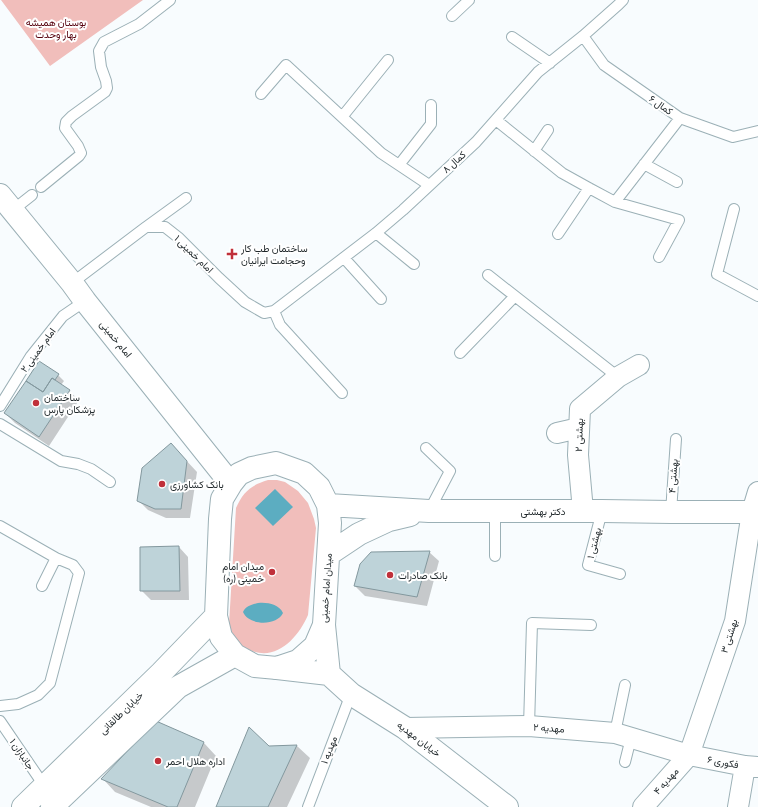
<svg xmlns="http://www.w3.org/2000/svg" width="758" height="807" viewBox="0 0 758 807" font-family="'Titillium Web',Vazirmatn,sans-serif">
<rect width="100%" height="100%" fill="#f8fcfe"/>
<!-- green -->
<path fill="#f1bebb" d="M1 0H143L50 66Z
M268 480H277L285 482 298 491 308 503 314 519 316 528 308 615C298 638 276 662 250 650 245 648 240 645 237 641 233 637 231 630 229 624L236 508C243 492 251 485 268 480Z"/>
<!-- water -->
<path fill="#5cadc1" d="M275 489 293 507 273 526 255 508Z
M258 603C267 602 279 604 283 613 277 626 249 626 243 612 246 606 251 605 258 603Z"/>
<!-- shadow -->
<path fill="#0003" d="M58 375 64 381 61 385 69 391 79 400 49 446 15 423 5 413Z
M171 444 197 472 190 518H166L148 510 138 500Z
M179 547 188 557 189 600H151L141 590Z
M429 552 439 561 427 606 365 596 355 586Z
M204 743 216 756 195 807H151L115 792 103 779Z
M297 746 310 758 287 807H217L268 747Z"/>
<!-- building -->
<path fill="#bed3d9" stroke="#83989e" d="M39 361 59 374 55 380 52 378 43 392 26 381Z
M52 378 70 390 39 437 4 413 26 381 43 392Z
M171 443 187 461 181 509H155L137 501 142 468Z
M179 546 180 591H140V547Z
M430 551 417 597 354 586 360 564 371 552Z
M156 721 204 742 177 807H168L101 779Z
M249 727 269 746 297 745 268 807H216Z"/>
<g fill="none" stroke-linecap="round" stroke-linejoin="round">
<!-- service casing -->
<g stroke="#9bb0b6" stroke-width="12">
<path id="service" d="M452 16 469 0
M583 36 604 65 680 118 733 137 758 131
M512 37 550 63
M261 94 286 65 381 153 429 185
M342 117 388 60
M496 120 562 173 589 188 615 202 679 220 659 257
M534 151 548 130
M644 164 677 182
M399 165 431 124V105
M41 187 79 156 81 153 78 146 65 128 66 122 72 116 105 92 107 88 106 81 101 67 99 51 104 42 139 24 170 0
M615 202 680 118
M734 209 717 274 758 296
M13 210 32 195
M146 227 186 198
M376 233 414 264
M558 234 589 188
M344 258 381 299
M488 275 618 377
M72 283 146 227H165L179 238 219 278 245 302 264 313 274 311 376 233 403 210 476 142 538 72 583 36 618 5 623 0
M274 311 280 325 342 393
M460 353 515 296
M0 406 31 356 63 316 85 301
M0 424 61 461 78 464 91 469 110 482
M426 448 450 471 429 511
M602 511 588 565 620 574
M671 512 676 439
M0 526 56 558 73 565 79 573 50 683 38 695 18 704 0 706
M495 556V512
M42 586 56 558
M0 721 45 787
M529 726 532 623 591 625
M615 733 625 685
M625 762 631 738
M308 807 351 694"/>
</g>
<!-- minor casing -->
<g stroke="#9bb0b6" stroke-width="22">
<path id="minor" d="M557 433 579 428
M583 511 578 455 580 409 618 377 639 365
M405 728 529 726 615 733 689 755 745 766 758 767
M643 807 689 755 735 621 752 512 758 492
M738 807 745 766"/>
</g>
<!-- tertiary casing -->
<g stroke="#9bb0b6" stroke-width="24">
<path id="tertiary" d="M324 625 329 674
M277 668 329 674
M329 674 351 694 405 728 507 807"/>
</g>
<!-- secondary casing -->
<g stroke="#9bb0b6" stroke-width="24">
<path id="secondary" d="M0 195 72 283 85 301 231 484
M276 463 304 473 319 487 328 505 330 523 324 625 315 646 298 661 277 668 255 666 235 655 221 637 216 616 220 519 222 499 231 484 239 474 252 468Z
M328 505 429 511H602L671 512H758
M329 554 359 534 389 520 410 515
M23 807 161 673 216 616
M52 807 178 687 235 655"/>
</g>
<!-- service -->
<use href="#service" stroke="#fff" stroke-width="10"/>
<!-- minor -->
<use href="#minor" stroke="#fff" stroke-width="20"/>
<!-- tertiary -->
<use href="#tertiary" stroke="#fff" stroke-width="22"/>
<!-- secondary -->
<use href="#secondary" stroke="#fff" stroke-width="22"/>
</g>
<!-- markers -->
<g fill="#c0303a" stroke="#fff" stroke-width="1.5">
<path d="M230 248h4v4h4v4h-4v4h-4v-4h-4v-4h4z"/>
<circle cx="36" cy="403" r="4"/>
<circle cx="162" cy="484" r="4"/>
<circle cx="272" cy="572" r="4"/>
<circle cx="390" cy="575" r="4"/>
<circle cx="158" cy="761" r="4"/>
</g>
<g text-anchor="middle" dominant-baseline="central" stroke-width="4" stroke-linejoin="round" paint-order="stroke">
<!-- park labels -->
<g font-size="10" fill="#55010d" stroke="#fff">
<text x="56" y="22">بوستان همیشه<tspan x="56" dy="12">بهار وحدت</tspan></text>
</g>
<!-- street labels -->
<g font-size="10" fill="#1f272a" stroke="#fff">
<text transform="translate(661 105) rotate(35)">کمال ۶</text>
<text transform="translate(454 162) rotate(-42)">کمال ۸</text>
<text transform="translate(194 254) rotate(44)">امام خمینی ۱</text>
<text transform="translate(116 339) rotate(51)">امام خمینی</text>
<text transform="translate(38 350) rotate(-54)">امام خمینی ۲</text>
<text transform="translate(579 435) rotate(-88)">بهشتی ۲</text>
<text transform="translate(673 476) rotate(-86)">بهشتی ۴</text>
<text x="543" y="511">دکتر بهشتی</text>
<text transform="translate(594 543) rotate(-76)">بهشتی ۱</text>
<text transform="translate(326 588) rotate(-86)">میدان امام خمینی</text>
<text transform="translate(729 636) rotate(-72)">بهشتی ۳</text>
<text transform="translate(121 713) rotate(-44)">خیابان طالقانی</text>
<text transform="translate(549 728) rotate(4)">مهدیه ۲</text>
<text transform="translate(419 739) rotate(37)">خیابان مهدیه</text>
<text transform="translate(329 750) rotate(-69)">مهدیه ۱</text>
<text transform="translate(22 754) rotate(56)">جانبازان ۱</text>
<text transform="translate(723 762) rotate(11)">فکوری ۶</text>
<text transform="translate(666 781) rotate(-48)">مهدیه ۴</text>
</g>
<!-- poi labels -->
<g font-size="10" fill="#1f272a" stroke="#fff" text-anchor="start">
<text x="241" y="248">ساختمان طب کار<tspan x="241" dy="12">و‌حجامت ایرانیان</tspan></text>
<text x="44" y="397">ساختمان<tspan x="44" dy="12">پزشکان پارس</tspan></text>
<text x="170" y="484">بانک کشاورزی</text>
<text x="264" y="566" text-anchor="end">میدان امام<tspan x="264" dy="12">خمینی (ره)</tspan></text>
<text x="398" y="575">بانک صادرات</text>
<text x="166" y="761">اداره هلال احمر</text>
</g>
</g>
</svg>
